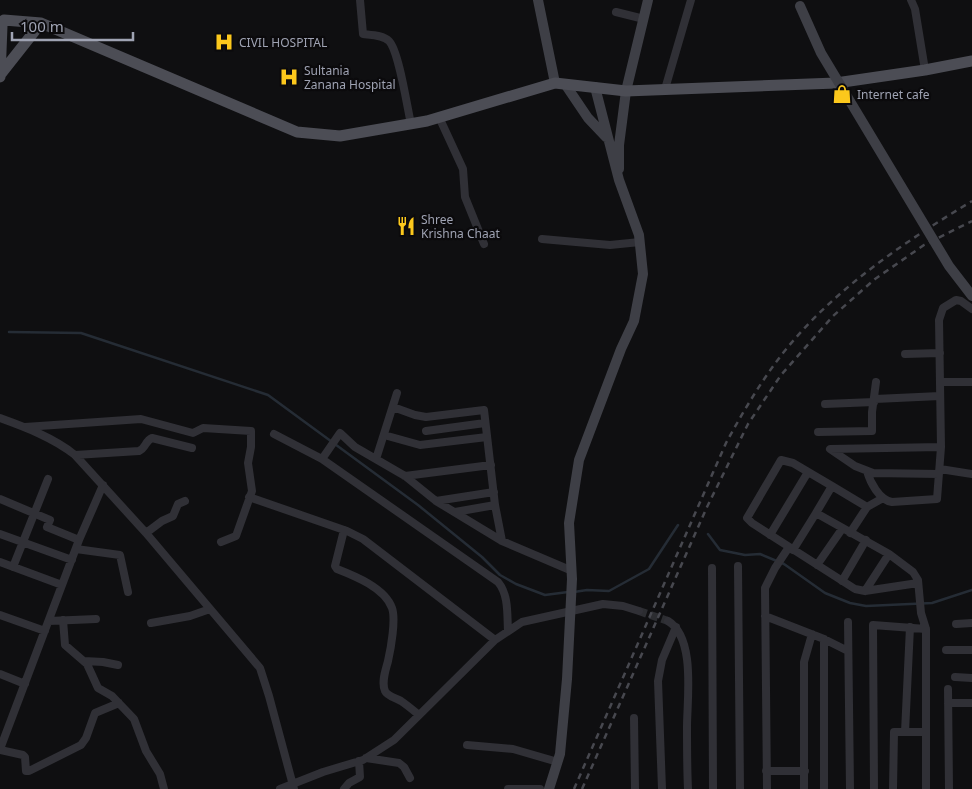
<svg xmlns="http://www.w3.org/2000/svg" width="972" height="789" viewBox="0 0 972 789" font-family="'Noto Sans',sans-serif">
<rect width="100%" height="100%" fill="#0f0f11"/>
<g fill="none" stroke-linecap="round" stroke-linejoin="round">
<!-- stream -->
<path stroke="#252c35" stroke-width="2.5" d="M9 332 81 333 268 395 418 505 482 557 500 575 516 584 545 595 568 592
M708 534 720 550 745 555 760 554 784 564 825 593 850 603 866 606 932 603 972 590
M574 592 587 590 609 591 649 569 678 525"/>
<!-- street-tunnel -->
<path stroke="#2c2d31" stroke-width="8" stroke-dasharray="8 4" stroke-linecap="butt" d="M639 611 668 621"/>
<!-- street -->
<path stroke="#303036" stroke-width="8" d="M360 0 363 34C372 35 383 35 389 41 399 51 407 107 411 124
M911 0 915 9 925 70
M616 12 644 19
M665 89 691 0
M439 117 463 169 465 197 484 244
M542 239 610 245 640 242
M905 354 940 353
M940 382H972
M875 399 940 396
M825 404 874 402
M393 407 415 415 426 417 484 410 495 505 502 541
M0 418C25 427 54 438 75 455L146 533 260 668 269 696 294 789
M25 427 141 419 193 433 203 428 251 431V447L248 463 252 491 236 536 221 542
M426 431 485 423
M818 432 872 431V412L876 382
M274 434 322 459 340 433 355 447 405 476 436 501 502 541 570 570
M384 435 420 445 487 437
M75 455 139 451C146 448 145 441 152 438L192 448
M322 459 498 582C509 595 507 615 508 631
M376 459 397 393
M940 469 972 474
M867 471C870 482 879 500 892 502L937 499 941 447 939 320 943 308 956 300 961 301 972 309
M939 474 873 473 855 466 830 449 941 447
M405 476 491 465
M832 486 793 463 781 460 747 518 752 523 855 589 865 591 918 583
M249 497 347 531 363 539 495 640
M0 499 50 520 47 527 79 540
M436 501 494 492
M867 507 832 486 816 513 889 554 913 572 918 580 921 613 926 629V789
M455 512 495 505
M344 530 335 566 337 569C355 576 385 588 392 608 396 619 391 648 388 661 386 669 381 682 385 691 387 696 396 698 401 701 407 705 413 710 419 715
M146 533 162 521 173 516 178 504 185 501
M850 533 867 507 883 498
M0 534 72 560
M770 535 808 472
M76 549 120 555 128 592
M793 550 816 513
M0 562 62 585
M817 565 842 529
M738 566 740 789
M13 567 48 479
M712 568 713 789
M842 581 866 540
M865 591 889 554
M0 615 45 631
M765 616 824 639 848 651
M63 620 65 645 87 664 98 688 112 696 134 719 146 751 160 774 164 789
M49 621 96 619
M668 621C696 638 687 699 687 727 687 748 687 768 688 789
M848 622 850 789
M151 623 190 616 210 609
M956 624 972 623
M946 650H972
M84 661 103 662 118 665
M0 674 25 684
M955 677 972 678
M948 689 949 789
M948 703H972
M634 718 635 789
M905 732 910 627
M467 745 513 749 558 762
M0 749 79 540 103 485
M0 750 23 755 25 757 26 771H29L81 745 86 738 95 713 119 703
M366 758 399 763 404 767 410 778
M766 771H805
M280 789 323 772 363 760 394 740 495 640 522 622 603 604 623 606 639 611
M344 789 349 783 360 777 359 761
M508 789H540
M662 789 658 681 662 660 676 627
M767 789 765 588 775 568 789 547
M804 789V662L812 634
M824 789V639
M874 789 873 625 926 629
M893 789 894 732H926"/>
<!-- secondary -->
<path stroke="#3e3f46" stroke-width="10" d="M538 0 555 83
M565 84 588 118 606 137
M619 169V145L626 91 648 0
M549 789 560 754 567 679 572 579 569 523 579 460 621 349 634 321 643 274 639 235 619 180 595 87"/>
<!-- primary -->
<path stroke="#4c4d55" stroke-width="11" d="M4 20 41 23 297 132 340 136 427 121 555 83 626 91 836 83 925 70 972 61
M0 75 41 23
M0 77 2 26"/>
<!-- rail -->
<path stroke="#47484f" stroke-width="2.5" stroke-dasharray="6 5" stroke-linecap="butt" d="M574 789 726 443C743 412 761 381 783 353 834 289 903 243 972 201
M582 789 707 507 748 424 781 375 833 316 875 279 924 245 972 221"/>
<!-- secondary-bridge -->
<path stroke="#3e3f46" stroke-width="10" d="M800 6 821 53 949 266 972 296"/>
</g>
<!-- icons -->
<defs>
<g id="hospital-bare" transform="scale(1.5)"><path d="M-5-5h3v3.5h4V-5h3V5h-3V1.5h-4V5h-3Z" fill="#fcc81c" stroke="#0b0a0c" stroke-width="2.5" paint-order="stroke"/></g>
<g id="shop-bare" transform="scale(1.5)"><path d="M-5-2.5h2.3a2.7 3.5 0 0 1 5.4 0H5L5.5 6h-11ZM-1.5-2.5h3a1.5 2.3 0 0 0-3 0Z" fill="#fcc81c" stroke="#0b0a0c" stroke-width="2.5" paint-order="stroke"/></g>
<g id="restaurant-bare" transform="scale(1.5)"><path d="M-5-6h1v4h1v-4h1v4h1v-4h1v5L-1.5 .5V6h-2V.5L-5-1ZM5-6V6H3V1.5H1.5Q1.5-4 5-6Z" fill="#fcc81c" stroke="#0b0a0c" stroke-width="2.5" paint-order="stroke"/></g>
</defs>
<g fill-rule="evenodd">
<use href="#hospital-bare" x="224" y="42"/>
<use href="#hospital-bare" x="289" y="77"/>
<use href="#shop-bare" x="842" y="94"/>
<use href="#restaurant-bare" x="406" y="226"/>
</g>
<g text-anchor="middle" dominant-baseline="central" stroke-width="4.5" stroke-linejoin="round" paint-order="stroke">
<!-- poi labels -->
<g font-size="12" fill="#9fa3b3" stroke="#0b0a0c" text-anchor="start">
<text x="239" y="42">CIVIL HOSPITAL</text>
<text x="304" y="70">Sultania<tspan x="304" dy="14">Zanana Hospital</tspan></text>
<text x="857" y="94">Internet cafe</text>
<text x="421" y="219">Shree<tspan x="421" dy="14">Krishna Chaat</tspan></text>
</g>
</g>
<!-- scale -->
<path d="M12 32v8h121v-8" fill="none" stroke="#9fa3b3" stroke-width="2.5"/>
<text x="20" y="32" font-size="15" fill="#9fa3b3" stroke="#0b0a0c" stroke-width="4" paint-order="stroke">100 m</text>
</svg>
